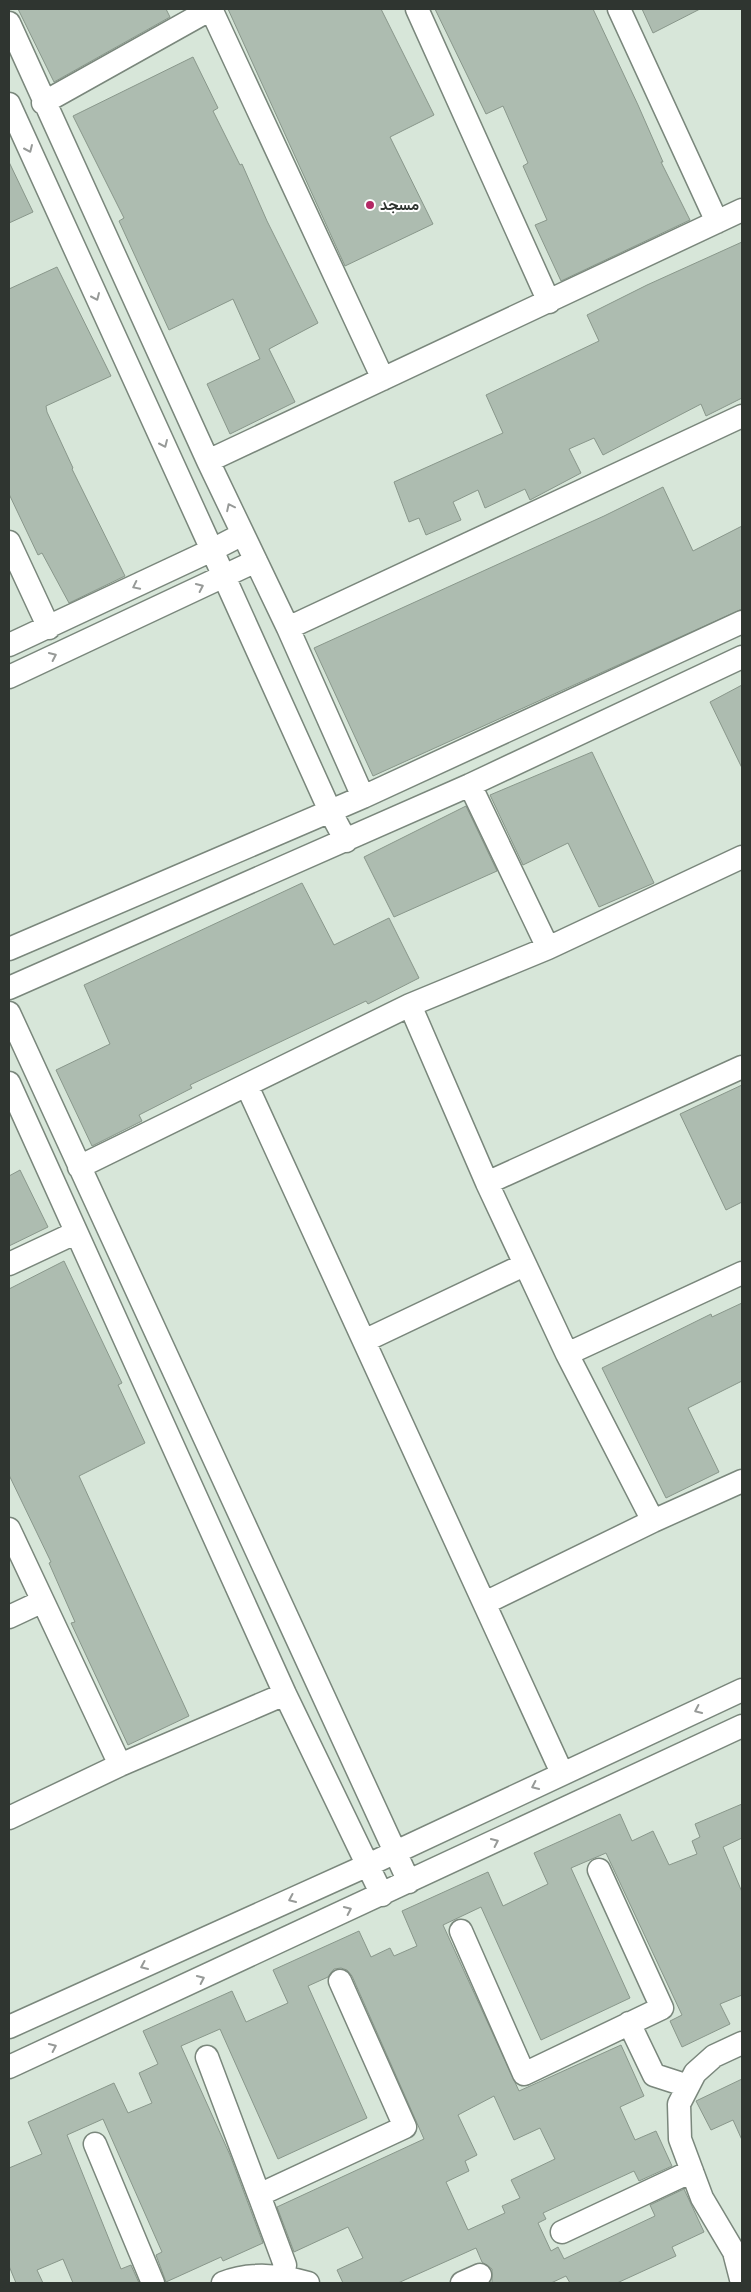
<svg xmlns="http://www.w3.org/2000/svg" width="751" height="2292" viewBox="0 0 751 2292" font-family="'Varela Round',Vazirmatn,sans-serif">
<rect width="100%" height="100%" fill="#d7e6d9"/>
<!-- building -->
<path fill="#adbcb0" stroke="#89978b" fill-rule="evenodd" d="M18 9H166L170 17 54 82Z
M228 9H381L434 115 390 137 433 224 345 266Z
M435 9H593L638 105 663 162H661L690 220 561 281 535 225 547 220 523 166 528 163 503 106 486 114Z
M642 9H700L653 33Z
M193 57 218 108 213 111 240 165 242 164 267 221 318 323 269 349 295 402 230 434 207 384 260 359 233 299 169 330 119 221 124 218 73 116Z
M9 162 33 212 9 223Z
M742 242V398L706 416 701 404 603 455 594 438 569 449 581 473 530 500 525 489 485 508 478 490 453 502 461 520 426 535 419 518 409 522 394 482 503 433 486 395 599 341 587 315 647 285Z
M57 267 111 376 46 406 47 412 73 468 72 469 125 576 69 603 42 553 38 555 9 494V289Z
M663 487 693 551 742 526V609L373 776 314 648 604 516Z
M742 685V768L710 702Z
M592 752 654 883 599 907 568 843 523 865 490 795Z
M466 806 497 871 394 917 364 857Z
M302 883 334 945 389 918 419 978 368 1004 366 1001 190 1085 192 1088 139 1115 142 1121 92 1146 56 1070 110 1044 84 985Z
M742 1085V1202L726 1210 680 1114Z
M20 1170 48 1227 9 1246V1176Z
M64 1261 122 1383 118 1385 145 1443 79 1476 189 1716 128 1745 71 1623 75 1622 49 1563 51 1562 9 1475V1289Z
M742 1303V1381L688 1408 719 1472 666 1498 602 1368 711 1314 712 1317Z
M742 1804V1838L723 1847 742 1892V1995L720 2004 730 2024 682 2047 670 2021 682 2015 606 1853 571 1868 630 1998 541 2040 481 1907 443 1925 519 2091 621 2045 644 2096 620 2107 635 2140 656 2131 672 2166 639 2181 634 2171 543 2213 546 2219 538 2223 551 2251 558 2247 564 2259 655 2216 650 2205 684 2189 704 2232 672 2247 676 2256 617 2283H570L566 2276 551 2283H492V2269L482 2262 476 2248 398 2283H343L337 2270 363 2258 348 2227 294 2252 277 2207 424 2139 352 1976 347 1970 341 1968 334 1969 328 1977 308 1986 367 2118 278 2159 220 2029 181 2046 230 2155 263 2243 223 2261 221 2257 166 2282 156 2255 162 2252 103 2119 67 2135 121 2269 131 2265 139 2283H73L63 2259 37 2270 43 2283H16L9 2266V2168L42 2154 28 2122 114 2083 128 2113 152 2103 139 2073 158 2064 143 2031 232 1991 246 2022 288 2003 273 1970 359 1931 371 1957 390 1948 394 1956 417 1946 402 1911 488 1872 503 1906 548 1884 534 1853 620 1814 632 1841 653 1831 669 1865 697 1854 692 1841 700 1837 695 1824ZM494 2096 514 2140 540 2128 555 2159 511 2180 520 2198 502 2206 505 2213 468 2230 446 2182 469 2171 465 2161 477 2155 458 2115Z
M742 2079V2140L733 2120 711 2130 696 2101Z"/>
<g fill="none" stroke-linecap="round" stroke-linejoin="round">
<!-- minor casing -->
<g stroke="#7a877c" stroke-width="25">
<path id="minor" d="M417 9 549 302
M619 9 717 222
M9 23 208 461
M43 103 211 9 383 379
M9 104 212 550 243 534 208 461 742 210
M243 534 288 628 363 797
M9 542 49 628
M288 628 742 416
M9 645 212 550 330 811 346 841
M9 677 256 561
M470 785 548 948
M9 949 363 797 742 622
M9 988 470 785 742 657
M410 1005 487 1183 742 1067
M9 1013 409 1882
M9 1083 285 1694 382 1895
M247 1086 562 1773
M79 1167 410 1005 548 948 742 857
M487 1183 567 1354
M9 1264 75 1233
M364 1341 524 1265
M653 1521 567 1354 742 1273
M9 1529 120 1765
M485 1603 653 1521 742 1481
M9 1617 41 1602
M9 1818 120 1765 285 1694
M461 1931 524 2074 662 2008 599 1870
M629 2023 654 2075 688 2086
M9 2027 368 1865 742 1690
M742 2043 714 2056 695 2073 679 2104 680 2139 702 2198 734 2252 742 2283
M207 2057 259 2195 405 2127 340 1981
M9 2067 742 1726
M95 2144 153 2283
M259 2195 285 2265 283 2277
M562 2232 692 2171
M223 2283C249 2272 282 2275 308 2283
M462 2283 480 2275"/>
</g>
<!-- minor -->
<use href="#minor" stroke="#fff" stroke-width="22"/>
</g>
<!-- one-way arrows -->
<defs><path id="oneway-chevron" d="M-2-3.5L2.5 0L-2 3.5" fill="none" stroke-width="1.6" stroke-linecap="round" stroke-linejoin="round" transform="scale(1.25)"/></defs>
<g stroke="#979a98">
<use href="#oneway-chevron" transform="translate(29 149) rotate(66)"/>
<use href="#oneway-chevron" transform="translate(96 297) rotate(66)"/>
<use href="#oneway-chevron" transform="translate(164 444) rotate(66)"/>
<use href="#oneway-chevron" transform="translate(230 507) rotate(-116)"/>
<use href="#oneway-chevron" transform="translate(136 586) rotate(154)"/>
<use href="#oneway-chevron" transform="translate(200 587) rotate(-25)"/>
<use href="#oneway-chevron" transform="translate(53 656) rotate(-25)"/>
<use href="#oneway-chevron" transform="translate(698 1710) rotate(155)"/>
<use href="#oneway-chevron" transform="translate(535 1786) rotate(155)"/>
<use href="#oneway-chevron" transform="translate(495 1842) rotate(-25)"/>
<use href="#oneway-chevron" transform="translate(292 1899) rotate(156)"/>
<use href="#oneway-chevron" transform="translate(348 1910) rotate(-25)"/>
<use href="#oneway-chevron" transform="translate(144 1966) rotate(156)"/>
<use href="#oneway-chevron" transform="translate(201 1979) rotate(-25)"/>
<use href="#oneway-chevron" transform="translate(53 2047) rotate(-25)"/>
</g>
<!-- markers -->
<circle fill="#b32864" stroke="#fff" stroke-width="2" cx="370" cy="205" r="5"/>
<g text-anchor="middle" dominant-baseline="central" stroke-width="4" stroke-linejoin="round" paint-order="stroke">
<!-- poi labels -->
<g font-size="15" font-weight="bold" fill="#2f3530" stroke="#fff" text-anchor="start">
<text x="380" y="205">مسجد</text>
</g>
</g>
<!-- border -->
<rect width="751" height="2292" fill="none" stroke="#2f3530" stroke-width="20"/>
</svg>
